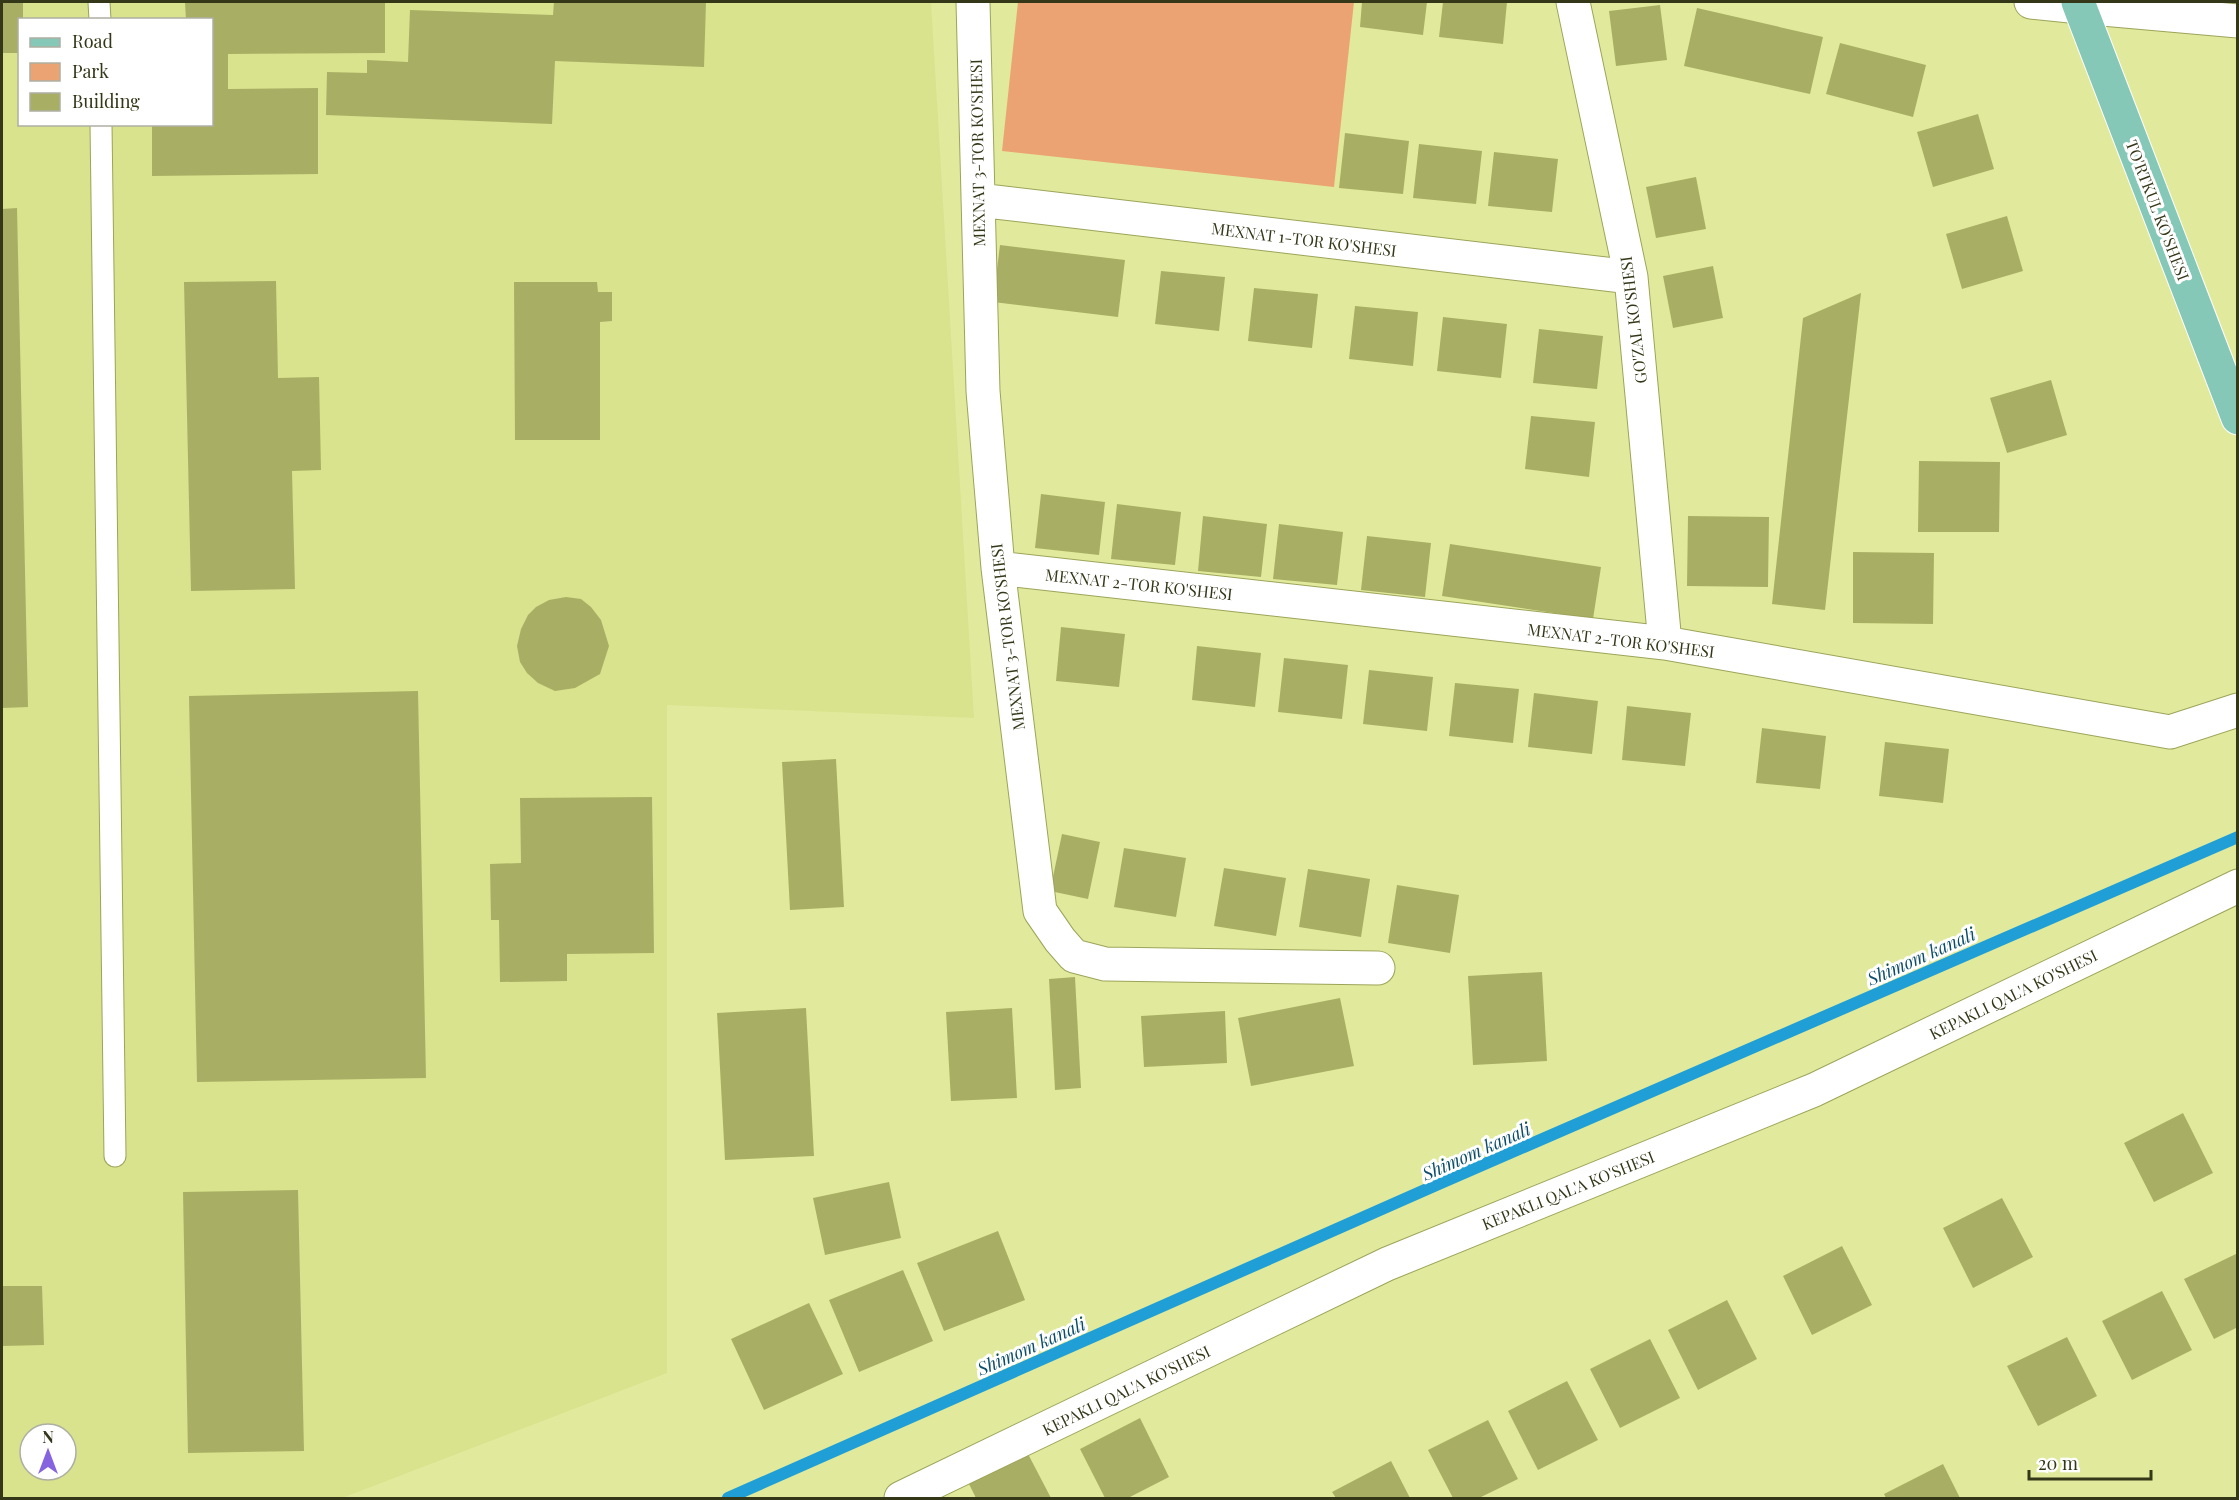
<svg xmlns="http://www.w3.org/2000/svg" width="2239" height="1500" viewBox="0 0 2239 1500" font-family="'Playfair Display',serif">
<rect width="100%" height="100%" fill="#e1ea9c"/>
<!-- built -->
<path fill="#d9e28c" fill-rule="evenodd" d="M2 2H931L974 718 667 705V1373L342 1498H2ZM20 20H212V124H20ZM30 1434H66V1470H30Z"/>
<!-- green -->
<path fill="#eca373" d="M1018 2H1354L1334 187 1002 151Z"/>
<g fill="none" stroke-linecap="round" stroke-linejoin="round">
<!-- stream -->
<path stroke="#1f9fd6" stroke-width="12" d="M728 1498 1434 1186 2238 837"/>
</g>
<!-- building -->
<path fill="#a8af64" d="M2 2H23V20H20V53H2Z
M185 2H385V53L228 54V89L318 88V174L152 176V124H212V20H186Z
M554 2H706L704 67 555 61 552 124 326 115 327 72 367 73V60L408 62 410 10 553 15Z
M1362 2H1427L1423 35 1360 27Z
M1443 2H1507L1503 44 1439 37Z
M1660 5 1667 60 1616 66 1609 11Z
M1697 8 1823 37 1810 94 1684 66Z
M1840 43 1926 65 1913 117 1826 94Z
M1978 114 1994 169 1933 187 1917 132Z
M1345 133 1409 141 1403 194 1339 188Z
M1419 144 1482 151 1476 204 1413 198Z
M1494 152 1558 159 1552 212 1488 206Z
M1696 177 1706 229 1656 238 1646 187Z
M17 208 28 707 2 708V209Z
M2007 216 2023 271 1962 289 1946 234Z
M1000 245 1125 260 1118 317 993 302Z
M1713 266 1723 318 1673 328 1663 276Z
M1161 271 1225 277 1219 331 1155 324Z
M276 281 278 378 319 377 321 470 292 471 295 589 191 591 184 282Z
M514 282H597L598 292H612V321L600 322V440H515Z
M1254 288 1318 294 1312 348 1248 341Z
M1861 293 1825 610 1772 604 1803 318Z
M1355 306 1418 312 1413 366 1349 359Z
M1443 317 1507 324 1501 378 1437 371Z
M1539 329 1603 336 1597 389 1533 383Z
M2051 380 2067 435 2007 453 1990 398Z
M1531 416 1595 422 1589 477 1525 469Z
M1919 461 2000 462 1999 532H1918Z
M1041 494 1105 502 1099 555 1035 548Z
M1117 504 1181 512 1175 565 1111 559Z
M1203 516 1267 524 1261 577 1198 571Z
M1688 516 1769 517 1768 587 1687 586Z
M1279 524 1343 532 1337 585 1273 579Z
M1367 536 1431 543 1425 597 1361 590Z
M1450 544 1601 567 1593 619 1442 596Z
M1853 552 1934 553 1933 624 1853 623Z
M566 597 581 599 591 607 601 620 609 646 600 674 575 688 555 691 538 683 527 673 520 662 517 646 521 629 528 615 536 607 549 600Z
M1061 627 1125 634 1119 687 1056 681Z
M1197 646 1261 653 1255 707 1192 700Z
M1284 658 1348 665 1342 719 1278 712Z
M1369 670 1433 677 1427 731 1363 724Z
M1455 683 1519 689 1513 743 1449 736Z
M418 691 426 1078 197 1082 189 696Z
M1534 693 1598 701 1592 754 1528 747Z
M1627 706 1691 713 1685 766 1622 760Z
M1762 728 1826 736 1820 789 1756 783Z
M1885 742 1949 749 1943 803 1879 796Z
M836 759 844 907 790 910 782 762Z
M652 797 654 953 567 954V981L500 982 499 920H491L490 864 521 863 520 798Z
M1062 834 1100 842 1088 899 1050 891Z
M1124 848 1186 858 1176 917 1114 907Z
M1224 868 1286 878 1276 936 1214 926Z
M1308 869 1370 879 1361 937 1299 927Z
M1397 885 1459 895 1450 953 1388 943Z
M1542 972 1547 1061 1473 1065 1468 976Z
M1075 977 1081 1088 1055 1090 1049 979Z
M1340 998 1354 1066 1251 1086 1238 1018Z
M806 1008 814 1156 725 1160 717 1013Z
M1012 1008 1017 1098 951 1101 946 1012Z
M1225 1011 1227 1063 1144 1067 1141 1016Z
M2183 1113 2213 1173 2154 1202 2124 1143Z
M889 1182 901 1238 825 1255 813 1198Z
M298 1190 304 1451 188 1453 183 1192Z
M2002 1198 2033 1257 1973 1288 1943 1228Z
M998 1231 1025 1300 944 1331 917 1263Z
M1842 1246 1872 1305 1812 1335 1783 1276Z
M2238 1253V1327L2214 1339 2184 1279Z
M903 1270 933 1341 859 1372 829 1300Z
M2 1286H42L44 1345 2 1346Z
M2162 1291 2192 1350 2132 1380 2102 1321Z
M1727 1300 1757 1359 1698 1390 1668 1330Z
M809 1303 843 1374 764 1410 731 1339Z
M2067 1337 2097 1396 2038 1426 2007 1366Z
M1650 1339 1680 1398 1620 1428 1590 1369Z
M1567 1381 1598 1440 1538 1470 1508 1411Z
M1140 1418 1169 1477 1128 1498H1105L1080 1449Z
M1488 1420 1518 1479 1479 1498H1453L1428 1450Z
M1027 1452 1051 1498H976L968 1482Z
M1391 1461 1410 1498H1336L1332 1492Z
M1943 1464 1960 1498H1886L1884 1494Z"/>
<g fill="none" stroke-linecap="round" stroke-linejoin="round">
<!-- service casing -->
<g stroke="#9da459" stroke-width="23">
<path id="service" d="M99 2 100 20
M101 124 115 1156"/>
</g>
<!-- minor casing -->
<g stroke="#9da459" stroke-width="35">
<path id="minor" d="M973 2 983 391 998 568 1040 911 1060 940 1074 956 1105 964 1378 968
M1573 2 1631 277 1665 643
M978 200 1631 277
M998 568 1665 643 2170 732 2238 710
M901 1498 1387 1264 1814 1090 2238 886"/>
</g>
<!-- tertiary casing -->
<g stroke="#9da459" stroke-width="35">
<path id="tertiary" d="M2031 2 2080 7"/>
</g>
<!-- secondary casing -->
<g stroke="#9da459" stroke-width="35">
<path id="secondary" d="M2080 7 2238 21"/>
</g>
<!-- primary casing -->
<g stroke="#fff" stroke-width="35">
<path id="primary" d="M2078 2 2238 418"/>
</g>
<!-- service -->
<use href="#service" stroke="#fff" stroke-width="21"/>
<!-- minor -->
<use href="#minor" stroke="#fff" stroke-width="33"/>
<!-- tertiary -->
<use href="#tertiary" stroke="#fff" stroke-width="33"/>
<!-- secondary -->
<use href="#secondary" stroke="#fff" stroke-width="33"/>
<!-- primary -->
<use href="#primary" stroke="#86c8b8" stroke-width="33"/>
</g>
<g text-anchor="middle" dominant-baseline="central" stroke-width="6" stroke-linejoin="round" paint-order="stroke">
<!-- street labels -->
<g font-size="16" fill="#343718" stroke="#fff">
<text transform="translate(977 153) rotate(-91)">MEXNAT 3-TOR KO'SHESI</text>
<text transform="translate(2158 210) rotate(69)">TO'RTKUL KO'SHESI</text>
<text transform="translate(1304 239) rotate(7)">MEXNAT 1-TOR KO'SHESI</text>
<text transform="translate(1633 320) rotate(-97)">GO'ZAL KO'SHESI</text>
<text transform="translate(1139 584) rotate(6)">MEXNAT 2-TOR KO'SHESI</text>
<text transform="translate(1007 637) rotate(-97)">MEXNAT 3-TOR KO'SHESI</text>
<text transform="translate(1621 640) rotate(7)">MEXNAT 2-TOR KO'SHESI</text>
<text transform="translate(2013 994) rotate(-26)">KEPAKLI QAL'A KO'SHESI</text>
<text transform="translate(1568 1190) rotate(-22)">KEPAKLI QAL'A KO'SHESI</text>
<text transform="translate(1126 1390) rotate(-26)">KEPAKLI QAL'A KO'SHESI</text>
</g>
<!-- water labels -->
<g font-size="18" font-style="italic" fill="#0c4d6a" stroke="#fff">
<text transform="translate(1921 956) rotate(-24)">Shimom kanali</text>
<text transform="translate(1476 1151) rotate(-24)">Shimom kanali</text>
<text transform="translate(1031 1346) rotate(-24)">Shimom kanali</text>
</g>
</g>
<!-- border -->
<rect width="2239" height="1500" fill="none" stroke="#343718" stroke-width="6"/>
<!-- legend -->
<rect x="18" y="18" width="195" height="108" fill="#ffffff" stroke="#aeafa3" stroke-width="1.5"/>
<rect x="30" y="38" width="30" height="9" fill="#86c8b8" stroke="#aeafa3" stroke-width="1.5"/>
<text x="72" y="48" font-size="18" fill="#343718">Road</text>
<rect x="30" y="63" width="30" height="18" fill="#eca373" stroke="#aeafa3" stroke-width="1.5"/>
<text x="72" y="78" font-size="18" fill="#343718">Park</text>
<rect x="30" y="93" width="30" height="18" fill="#a8af64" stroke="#aeafa3" stroke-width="1.5"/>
<text x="72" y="108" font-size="18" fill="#343718">Building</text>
<!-- north arrow -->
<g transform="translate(48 1452)"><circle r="28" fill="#ffffff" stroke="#aeafa3" stroke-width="1.5"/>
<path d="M0-4.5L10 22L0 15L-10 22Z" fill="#8764df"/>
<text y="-9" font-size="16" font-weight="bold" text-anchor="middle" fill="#343718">N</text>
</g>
<!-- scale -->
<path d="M2029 1470v9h122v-9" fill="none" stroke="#343718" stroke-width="3"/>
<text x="2038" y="1470" font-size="18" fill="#343718" stroke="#ffffff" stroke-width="4.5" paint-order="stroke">20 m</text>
</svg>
